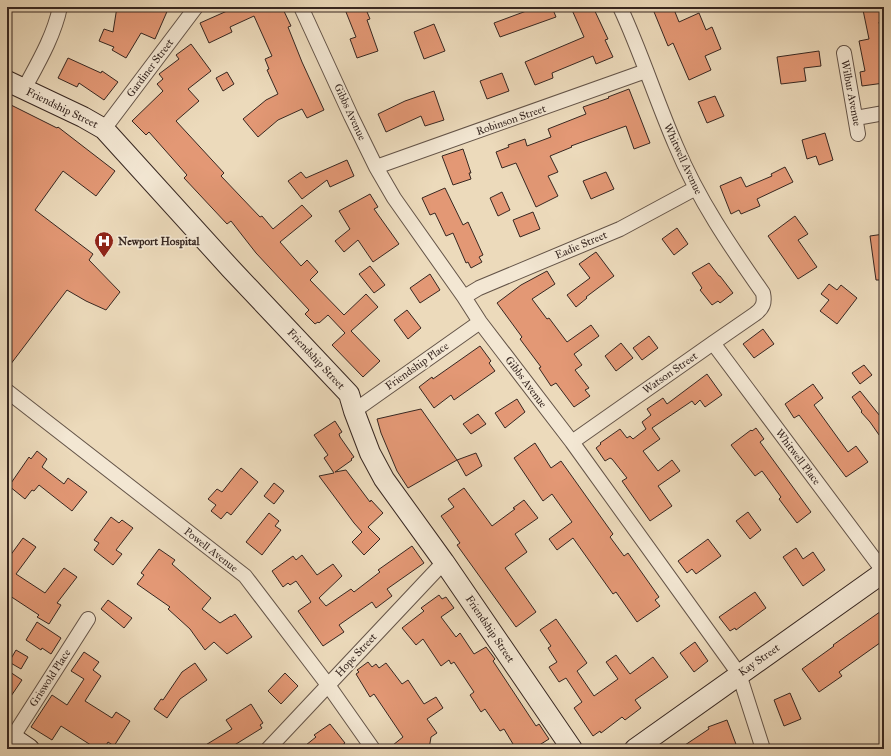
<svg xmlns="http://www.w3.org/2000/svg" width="891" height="756" viewBox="0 0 891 756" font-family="'IM FELL Great Primer',serif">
<rect width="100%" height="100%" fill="#ecdabb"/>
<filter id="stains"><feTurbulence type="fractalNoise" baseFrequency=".005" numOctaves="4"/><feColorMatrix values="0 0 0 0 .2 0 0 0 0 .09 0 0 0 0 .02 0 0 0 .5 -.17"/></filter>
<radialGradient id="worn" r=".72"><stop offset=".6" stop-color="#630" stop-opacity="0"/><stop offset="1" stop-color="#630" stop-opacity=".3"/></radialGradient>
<!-- building -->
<path fill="#e39875" stroke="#372721" d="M117 7H169L155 39 141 33 126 58 112 50 114 47 99 41 104 29 113 32Z
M236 7H282L291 26 288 27 302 62 324 110 307 118 302 109 278 120 258 137 243 119 266 100 278 94 267 70 269 69 265 59 272 56 254 16 230 27 232 32 209 43 200 23Z
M344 7H365L370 19 367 20 378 51 357 58 350 39 356 37Z
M537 7H552L556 17 500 37 494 23Z
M579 7H593L608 39 605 40 613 57 596 64 593 56 552 73 553 78 535 85 525 62 584 37 572 10Z
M652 7H673L679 22 699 13 706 30 712 27 721 49 705 56 711 70 689 80 673 43 668 46Z
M877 7H884V21L879 22 884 47V83L862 86 860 72 865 71 859 41 869 39 863 10Z
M434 24 445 51 424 59 414 32Z
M191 44 211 71 188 89 199 101 176 121 224 173 221 176 260 217 262 216 273 229 302 205 312 216 280 242 301 266 307 260 318 272 310 280 344 315 366 294 378 307 351 331 380 361 363 377 332 345 345 333 328 315 319 323 318 322 315 324 305 314 309 310 256 253 231 221 227 224 184 178 187 175 149 132 146 135 132 121 163 91 157 84 163 79 159 74 179 59 176 55Z
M819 51 821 66 804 68 806 81 781 84 777 57Z
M68 58 101 73 102 71 118 82 104 100 79 83 77 87 58 78Z
M227 72 234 84 223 91 216 78Z
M502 73 509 91 487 99 480 81Z
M629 89 650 143 634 149 626 126 571 146 572 147 550 156 558 172 548 176 558 196 536 207 516 163 502 168 496 152 509 147 508 145 525 139 527 146 551 137 548 129 586 114 583 107 609 98 608 97Z
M434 91 444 120 425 126 421 116 386 132 378 114 405 101Z
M715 96 724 116 707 123 698 102Z
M7 103 57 128 58 127 115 171 96 196 63 171 35 210 93 254 89 260 120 292 106 310 86 301 67 290 7 369Z
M825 133 833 160 819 165 816 156 807 159 802 140Z
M463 149 471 173H469L471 179 453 185 442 156Z
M347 160 354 176 330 187 327 180 302 199 288 181 301 172 306 178Z
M785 167 793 182 757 199 760 206 741 214 739 210 731 214 720 186 741 177 746 187 772 176 771 174Z
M606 172 614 189 591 199 583 181Z
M445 188 463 225 468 222 483 255 479 257 482 262 471 268 468 262 466 263 453 233 446 236 435 213 430 215 422 198Z
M502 192 510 210 498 216 490 198Z
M370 194 378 207 374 209 399 244 373 262 358 240 344 252 335 241 350 229 339 211Z
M533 212 540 229 520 237 513 220Z
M795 216 808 234 798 240 817 267 798 279 768 236Z
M677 228 688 244 674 255 662 239Z
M884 234V280H876L870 236Z
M596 252 614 276 586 297 587 298 576 307 567 295 590 278 579 264Z
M709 263 719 276H720L733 293 720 303 718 301 712 305 700 290 702 288 692 273Z
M370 266 385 285 374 293 359 274Z
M547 271 555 284 532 299 547 319 549 318 567 342 591 325 599 336 574 354 582 365 575 370 589 388 585 390 590 396 574 407 556 383 551 386 539 368 541 367 520 339 522 337 497 303 521 285Z
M430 274 440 290 420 303 410 288Z
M829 284 837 290 841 285 857 298 837 324 820 311 829 300 821 294Z
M407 310 421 328 408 339 394 320Z
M763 329 774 344 754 358 743 344Z
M649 336 658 348 642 360 633 348Z
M621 343 633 358 616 371 605 356Z
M480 346 491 361 489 363 495 371 454 400 451 395 434 408 419 387 432 377 433 379Z
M864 365 872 375 860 384 852 373Z
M707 374 722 395 705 407 700 400 695 405 692 401 652 428 660 439 643 451 658 471 672 460 680 471 658 486 672 506 650 521 622 481 627 478 612 459 610 458 605 461 596 448 601 444 600 443 620 429 627 438 630 436 633 439 646 429 642 422 651 415 647 409 663 398 667 404Z
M813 384 823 398 814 405 848 452 856 446 868 462 846 477 799 415 794 418 785 404Z
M860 391 884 421V442L870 422 861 412 862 411 852 397Z
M517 399 525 412 505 428 495 413Z
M421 409 457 460 476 453 482 466 466 476 457 460 408 488 397 471 381 433 377 419Z
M478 414 486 424 471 434 463 424Z
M335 421 342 432 339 434 340 437 354 457 351 459 352 460 335 472 346 470 370 502 371 500 383 513 368 527 380 539 364 555 352 542 362 532 354 523 319 476 334 473 324 458 328 455 314 435Z
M756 428 764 439 760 442 811 512 797 523 779 499 781 497 762 471 755 476 731 445 751 430 752 431Z
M535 443 551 468 561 461 613 534 610 537 624 556 628 553 659 597 655 600 660 606 637 622 616 592 613 594 573 538 557 550 549 539 572 522 552 494 543 501 514 458Z
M37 451 47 459 42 467 64 484 68 478 87 492 72 511 39 485 34 491 32 490 25 499 9 486 29 457 31 459Z
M241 468 258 482 231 515 227 512 221 519 211 511 216 505 208 499 217 489 222 492Z
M274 483 284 491 274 504 264 496Z
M464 488 492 526 515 509 513 508 524 500 538 518 515 534 527 552 505 568 536 612 516 627 457 545 460 543 441 516 454 507 448 499Z
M748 512 761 530 750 539 736 521Z
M269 513 279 521 275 526 281 530 262 555 246 542Z
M111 517 119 523 122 520 133 528 116 550 122 554 113 565 94 550 99 543 94 540Z
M23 538 36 547 16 574 45 593 64 568 77 577 57 603 61 605 49 624 37 617 39 615 7 594V560Z
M708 539 721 556 696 574 692 569 687 573 678 561Z
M412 546 424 563 387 589 392 596 376 608 372 602 339 625 344 632 323 646 298 611 311 602 296 581 290 585 288 583 283 587 272 571 293 556 296 560 302 555 317 575 333 564 342 576 319 598 326 606 351 589 354 592 380 572 378 570Z
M796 548 803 559 813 552 825 570 803 586 783 557Z
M159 549 175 560 172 564 211 598 202 609 220 623 231 616V617L235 614 252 637 227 654 214 642 205 650 190 629 168 609 170 607 137 584 144 575 141 573Z
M755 592 766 608 736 630 735 628 730 631 719 617Z
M439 595 442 599 446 597 454 608 441 617 456 637 460 633 474 654 486 647 495 659 493 661 536 726 539 724 549 739 533 749H516L504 729 500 731 485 709 481 712 470 695 474 692 454 662 451 664 449 660 441 666 423 639 416 645 402 628 424 611 421 608Z
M108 600 132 618 124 628 101 609Z
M884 609V640L839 672 842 676 819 692 802 669 834 646 833 645Z
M556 619 587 663 577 671 594 696 618 679 606 662 616 655 630 674 653 657 668 677 635 700 641 708 625 720 622 717 601 733 600 731 593 736 574 708 582 702 566 678 559 682 549 667 557 662 548 648 551 646 540 630Z
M37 622 61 638 51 654 42 648 41 650 26 640Z
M695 642 708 661 694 672 680 653Z
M16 650 28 657 21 669 9 662Z
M84 652 99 662 93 670 101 676 85 701 112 718 116 712 130 721 114 746 108 742 104 749H97L61 726 52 740 31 727 52 695 67 705 84 679 71 671Z
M368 662 372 667 376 664 379 668 386 663 402 684 408 680 424 704 436 697 443 708 427 719 437 733 431 737 429 749H388L403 737 374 694 370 697 356 674 359 672 357 670Z
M195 663 207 680 180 699 167 718 154 709 161 699 163 700 182 672Z
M7 670 22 680 7 702Z
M285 673 298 686 281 704 268 691Z
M790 693 801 719 784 726 774 700Z
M251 704 263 723 260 725 262 728 228 749H199L232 729 226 720Z
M727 720 737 747 730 749H679L709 729 708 727Z
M330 724 345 743 337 749H301L316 737 314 735Z"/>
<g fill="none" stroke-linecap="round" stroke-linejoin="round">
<!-- street casing -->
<g stroke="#645448" stroke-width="16">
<path id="street" d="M301 7 351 116 376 167 394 198 464 297 480 322 572 442 739 674 763 749
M844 53 858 134
M24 89C38 63 54 36 60 7
M856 118 884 113
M104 129 196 7
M376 167 646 71
M464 297 479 288 620 229 696 188
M713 343 884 572
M7 391 245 576 328 685 373 749
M354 411 480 322
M572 442 713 343 755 314C763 308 765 303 763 293 730 246 698 199 676 146 656 100 641 52 620 7
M12 738 88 619
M268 749 444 562"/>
</g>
<!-- secondary casing -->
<g stroke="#372721" stroke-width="22">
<path id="secondary" d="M7 81 83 117 104 129 231 269 349 394 354 411 370 453 384 479 444 562 572 749
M7 734 29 749
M635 749 884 572"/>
</g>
<!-- street -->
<use href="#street" stroke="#f3e7d3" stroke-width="14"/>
<!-- secondary -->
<use href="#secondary" stroke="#f3e7d3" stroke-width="20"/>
</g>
<!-- icons -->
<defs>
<g id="hospital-pin" transform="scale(1)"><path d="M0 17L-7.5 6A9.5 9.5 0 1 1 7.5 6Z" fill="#8f2418" stroke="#f3e7d3"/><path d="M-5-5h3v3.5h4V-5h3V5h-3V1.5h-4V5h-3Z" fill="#fff"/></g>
</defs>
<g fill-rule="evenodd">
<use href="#hospital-pin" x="104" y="241"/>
</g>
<g text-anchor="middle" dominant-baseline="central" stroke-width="3.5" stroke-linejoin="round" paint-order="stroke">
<!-- street labels -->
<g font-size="11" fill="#372721" stroke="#f3e7d3">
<text transform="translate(150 68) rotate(-53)">Gardiner Street</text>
<text transform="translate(851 93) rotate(79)">Wilbur Avenue</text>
<text transform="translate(62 108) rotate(26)">Friendship Street</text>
<text transform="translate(350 112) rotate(65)">Gibbs Avenue</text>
<text transform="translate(511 120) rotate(-19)">Robinson Street</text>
<text transform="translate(683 159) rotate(65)">Whitwell Avenue</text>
<text transform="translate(581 245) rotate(-23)">Eadie Street</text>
<text transform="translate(316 359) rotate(47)">Friendship Street</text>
<text transform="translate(417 366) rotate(-35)">Friendship Place</text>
<text transform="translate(670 373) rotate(-35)">Watson Street</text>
<text transform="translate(526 382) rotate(53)">Gibbs Avenue</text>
<text transform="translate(798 457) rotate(53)">Whitwell Place</text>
<text transform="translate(211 550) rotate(38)">Powell Avenue</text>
<text transform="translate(490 629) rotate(56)">Friendship Street</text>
<text transform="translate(356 655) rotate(-47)">Hope Street</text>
<text transform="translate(759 660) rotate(-35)">Kay Street</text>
<text transform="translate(50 678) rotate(-57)">Griswold Place</text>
</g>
<!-- poi labels -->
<g font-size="11" font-weight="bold" fill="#372721" stroke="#f3e7d3" text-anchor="start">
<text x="118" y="241">Newport Hospital</text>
</g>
</g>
<!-- margin -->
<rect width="891" height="756" fill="none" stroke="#ecdabb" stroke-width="24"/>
<rect x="8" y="8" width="875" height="740" fill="none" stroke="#372721" stroke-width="2"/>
<rect x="12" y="12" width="867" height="732" fill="none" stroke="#372721"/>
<rect width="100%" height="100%" filter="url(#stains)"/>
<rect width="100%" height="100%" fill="url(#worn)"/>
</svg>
